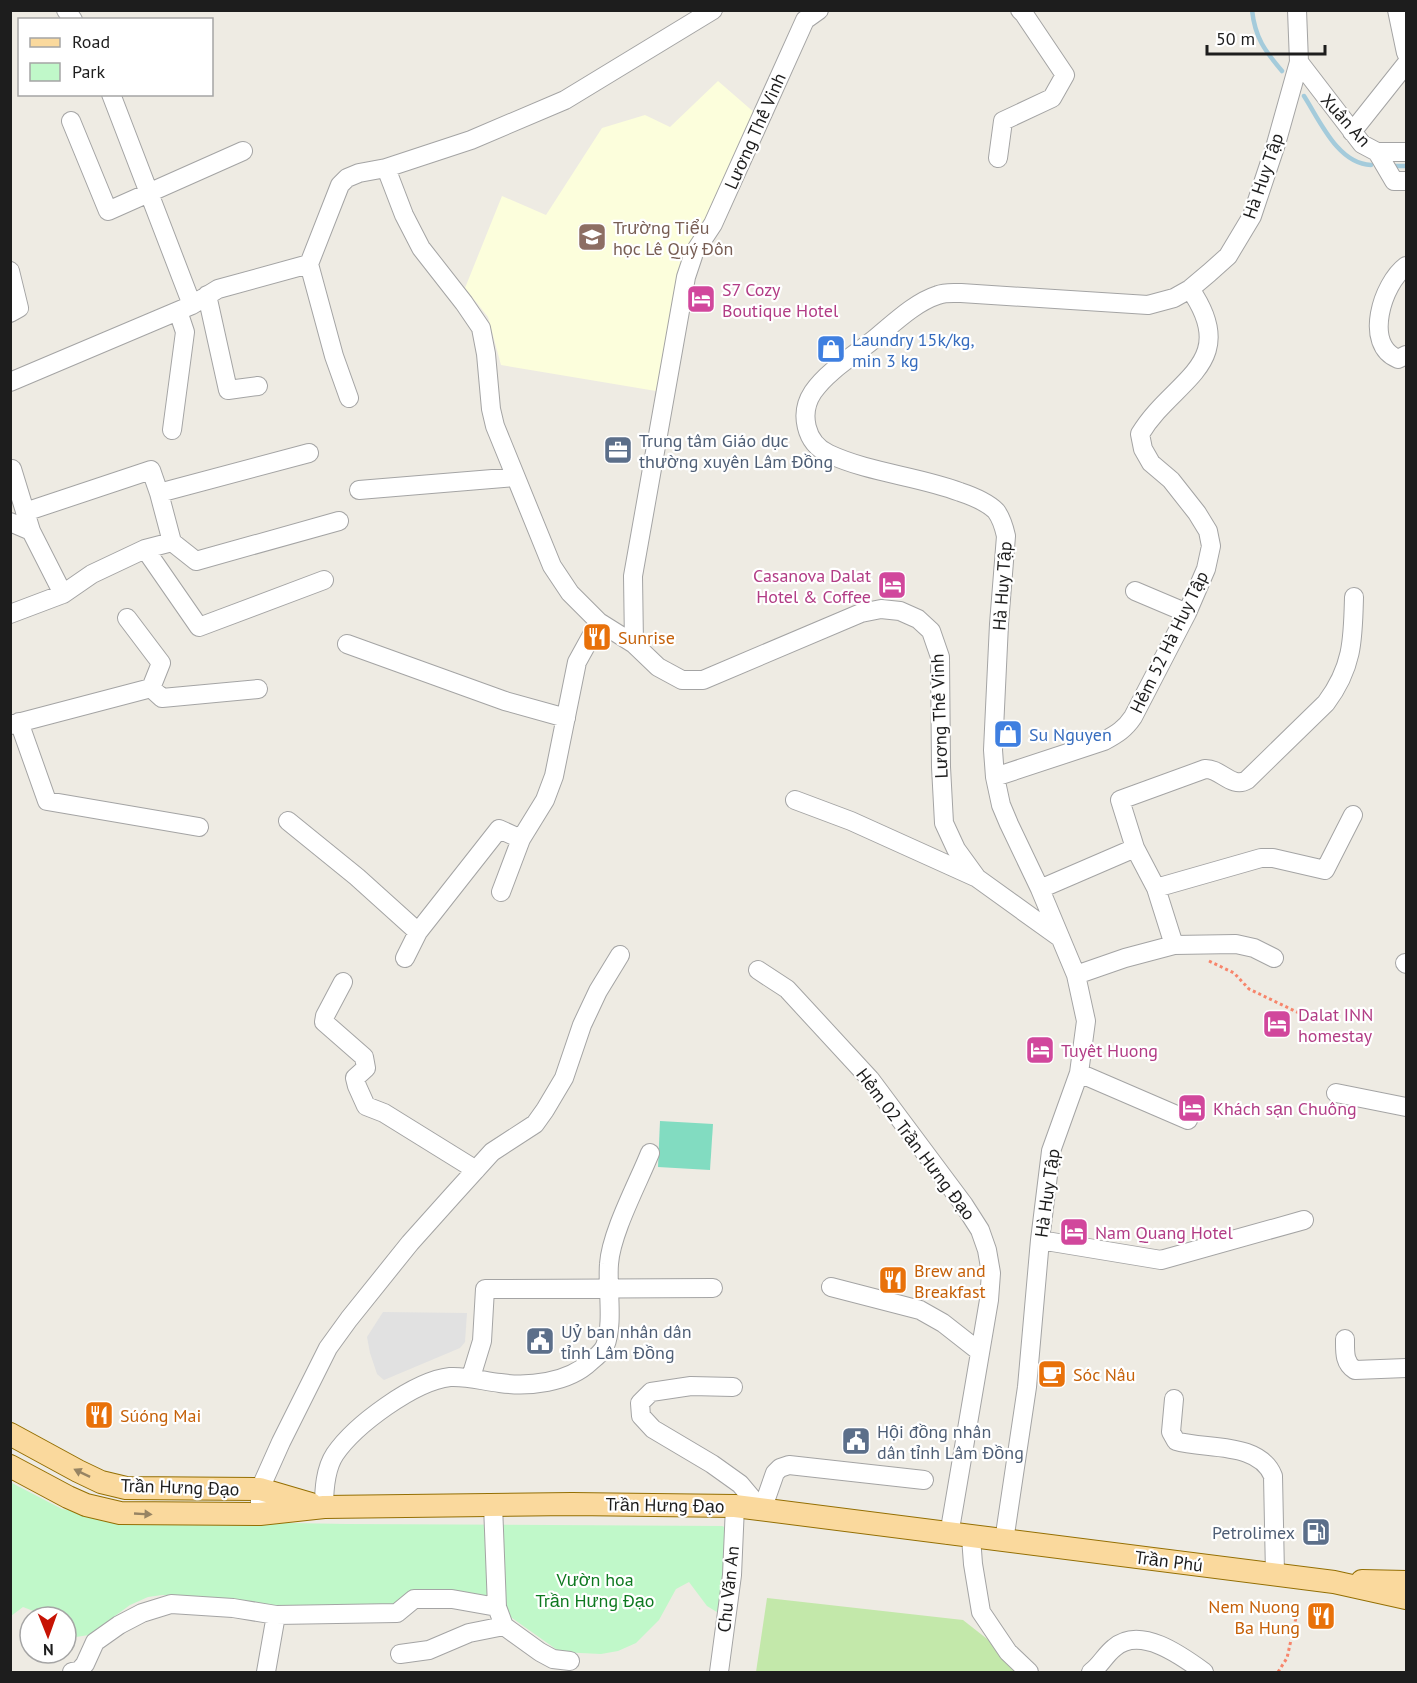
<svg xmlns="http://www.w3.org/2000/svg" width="1417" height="1683" viewBox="0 0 1417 1683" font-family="'PT Sans',sans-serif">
<rect width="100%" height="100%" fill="#eeebe3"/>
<!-- education -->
<path fill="#fcfedc" d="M718 81 756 114 682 276 656 391 501 365 488 317 465 288 502 196 546 215 602 128 645 115 670 127Z"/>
<!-- grass -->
<path fill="#c3e8aa" d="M767 1598 963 1620 991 1642 1020 1672H756Z"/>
<!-- park -->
<path fill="#c0f8c9" d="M10 1482 62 1509 121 1520 346 1524 722 1526 730 1529 720 1614 707 1606 689 1582 676 1589 659 1620 636 1643 618 1651 601 1654 560 1652 512 1618 486 1596 396 1608 279 1610 201 1600 180 1595H162L148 1597 130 1605 89 1635 76 1637 66 1632V1617H49L23 1607 11 1616Z"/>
<!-- pitch -->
<path fill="#82dcc1" d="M660 1121 713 1124 710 1170 658 1167Z"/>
<!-- parking -->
<path fill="#e1e1e1" d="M383 1312 467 1313 465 1342 460 1348 384 1380 377 1374 370 1353 367 1337Z"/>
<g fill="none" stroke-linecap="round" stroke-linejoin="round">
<!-- stream -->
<path stroke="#a4cbdb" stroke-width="4.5" d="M1252 10C1255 38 1265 51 1282 71
M1304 96C1320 121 1338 164 1371 165
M1394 166H1406"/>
<!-- minor casing -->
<g stroke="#a4a4a4" stroke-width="20">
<path id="minor" d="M66 10 73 20
M1397 10 1406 53
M1299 62 1362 144 1377 152H1406
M111 94 192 305
M71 121 108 211 243 151
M1352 132 1406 64
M1377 152 1394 181H1406
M998 158 1003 121 1052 98 1065 75 1024 14 1020 10
M386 168 404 215 421 248 464 303 481 328 486 354 491 409 495 426 552 566 570 593 599 622 634 644 658 667 682 680H703L861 613 881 609 900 611 918 619 931 631 940 657 941 767 944 823 956 849 977 878 1059 937
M1406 266C1382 284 1363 345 1398 359L1406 355
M10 271 19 308 10 313
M207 295 228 390 258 386
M10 382 192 305 218 289 309 264
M349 398 334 356 309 264 340 185 347 178 359 173 386 168 471 140 565 100 713 10
M172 430 185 332 178 311
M309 453 159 493 172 542 196 561 339 521
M12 469 31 531 63 594
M359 490 515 477
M25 512 151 470 159 493
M10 522 31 531
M145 549 199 627 324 580
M1135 591 1187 613
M10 614 63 594 92 574 145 549 172 542
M127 618 161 663 151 688
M347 644 505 701 566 718
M634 644 633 576 686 277 694 253 713 224 805 20 819 10
M19 722 47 801 199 827
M10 725 151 688 162 698 258 689
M995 777 1104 741C1117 734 1125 729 1133 717L1187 613 1206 569 1211 546 1208 531 1197 513 1171 480 1151 463 1143 449 1140 434C1173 379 1242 364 1190 289
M795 800 851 821 975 877
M1353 815 1325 870 1273 858H1261L1156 888 1135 848 1120 800 1205 769C1220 768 1232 789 1247 780L1326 703C1353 667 1353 639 1354 597
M288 821 357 877 418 932
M1156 888 1174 945
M1040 889 1135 848
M501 892 521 839
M405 958 418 932 499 829 521 839 545 800 554 776 577 662 599 622
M1405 963 1406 964
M758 970 787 989 870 1079 964 1205 980 1230 987 1250 991 1273 989 1300 949 1535
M1076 975 1125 958 1174 945 1236 944 1254 948 1274 958
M343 982 325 1016 324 1022 364 1057 366 1068 355 1078 357 1086 366 1106 384 1113 476 1170
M1079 1073 1188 1120
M1336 1093 1406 1107
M1040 1240 1161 1260 1304 1220
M831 1287 920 1310 943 1323 980 1352
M1345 1339C1345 1352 1344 1363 1355 1370L1406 1368
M471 1377 482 1341 485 1289 713 1288
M733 1387 691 1386 651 1392 640 1403 641 1416 653 1429 712 1464 740 1484 762 1510
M1174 1399 1171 1432 1176 1441C1205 1450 1259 1441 1273 1476L1275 1574
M493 1505 497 1607 504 1626 540 1652 553 1659 570 1661
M324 1507C324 1490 325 1469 335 1454 355 1425 414 1381 450 1377 467 1376 483 1381 500 1383 528 1387 568 1383 590 1362 595 1358 603 1351 605 1346 614 1325 607 1287 609 1264 611 1233 638 1183 650 1153
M762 1510 775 1473 780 1468 789 1465 924 1480
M260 1514V1489L281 1442 328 1348 349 1319 410 1243 453 1195 492 1152 535 1124 545 1110 564 1078 582 1025 598 991 620 955
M971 1537 973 1564 981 1612 1008 1652 1029 1672
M1004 1541 1027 1387 1040 1240 1051 1151 1079 1073 1086 1021 1076 975 1040 889 1009 824 1001 805 995 777 993 750 999 624 1006 536C1004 527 1002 519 996 511 987 502 972 496 960 492 918 476 870 473 829 454 805 443 799 413 813 392 829 369 857 354 878 336 896 321 916 302 938 295 945 292 954 293 961 293L1148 305 1174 298 1190 289 1209 273 1228 256 1252 216 1276 144 1299 62 1297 10
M400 1654 429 1650 469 1633 504 1626
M72 1672 79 1671 85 1664 95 1642 119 1625 142 1613 171 1604 233 1608 276 1615 397 1613 414 1599H452L497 1607
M266 1672 276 1615
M719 1672 732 1575 735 1506
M1091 1672C1100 1666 1105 1655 1114 1648 1140 1625 1182 1656 1204 1672"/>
</g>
<!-- major casing -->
<g stroke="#946f03" stroke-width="24">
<path id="major" d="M10 1434 78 1471 101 1482 126 1488 260 1489 311 1504
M10 1466 68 1497 86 1505 120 1513 260 1514 324 1507 572 1504 735 1506 1334 1582 1406 1598
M1362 1581 1406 1582"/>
</g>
<!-- path -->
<path stroke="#f7856b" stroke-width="3" stroke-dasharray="3 3" stroke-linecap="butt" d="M1209 961 1234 973 1249 989 1299 1013
M1278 1672 1287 1658 1299 1604"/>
<!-- minor -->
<use href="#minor" stroke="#fff" stroke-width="18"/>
<!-- major -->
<use href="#major" stroke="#fad99d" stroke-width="22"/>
</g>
<!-- one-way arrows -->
<defs><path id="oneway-solid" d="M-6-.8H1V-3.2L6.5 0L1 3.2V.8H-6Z" transform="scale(1.5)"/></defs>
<g fill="#978463">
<use href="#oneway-solid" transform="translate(82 1473) rotate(-154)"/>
<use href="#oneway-solid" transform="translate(143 1514) rotate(3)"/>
</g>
<!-- icons -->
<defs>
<g id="school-square" transform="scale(1.5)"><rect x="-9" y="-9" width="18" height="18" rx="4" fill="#8d6e63" stroke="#fff"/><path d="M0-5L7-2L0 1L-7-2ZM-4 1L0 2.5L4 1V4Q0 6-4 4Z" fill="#fff"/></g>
<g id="hotel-square" transform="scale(1.5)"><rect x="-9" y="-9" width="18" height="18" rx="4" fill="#d1479c" stroke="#fff"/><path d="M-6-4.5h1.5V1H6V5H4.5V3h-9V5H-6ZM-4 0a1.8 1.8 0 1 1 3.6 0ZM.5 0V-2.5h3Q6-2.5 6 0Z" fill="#fff"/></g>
<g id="shop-square" transform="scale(1.5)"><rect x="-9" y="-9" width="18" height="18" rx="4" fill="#3f7fe0" stroke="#fff"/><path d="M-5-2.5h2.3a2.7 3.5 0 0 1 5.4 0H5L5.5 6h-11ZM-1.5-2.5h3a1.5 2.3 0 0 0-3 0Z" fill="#fff"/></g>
<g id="office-square" transform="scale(1.5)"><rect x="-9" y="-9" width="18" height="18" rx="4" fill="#5c6f8a" stroke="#fff"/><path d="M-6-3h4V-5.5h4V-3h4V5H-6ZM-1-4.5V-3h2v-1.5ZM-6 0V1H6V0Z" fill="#fff"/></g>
<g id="restaurant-square" transform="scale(1.5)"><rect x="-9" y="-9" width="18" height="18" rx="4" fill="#e8710a" stroke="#fff"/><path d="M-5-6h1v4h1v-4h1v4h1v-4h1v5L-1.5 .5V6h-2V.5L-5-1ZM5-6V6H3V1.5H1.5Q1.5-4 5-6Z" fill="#fff"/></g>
<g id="civic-square" transform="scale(1.5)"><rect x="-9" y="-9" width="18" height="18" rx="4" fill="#5c6f8a" stroke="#fff"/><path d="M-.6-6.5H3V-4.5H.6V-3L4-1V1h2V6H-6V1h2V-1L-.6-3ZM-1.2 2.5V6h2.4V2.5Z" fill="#fff"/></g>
<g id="cafe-square" transform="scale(1.5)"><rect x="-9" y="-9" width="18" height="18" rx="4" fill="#e8710a" stroke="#fff"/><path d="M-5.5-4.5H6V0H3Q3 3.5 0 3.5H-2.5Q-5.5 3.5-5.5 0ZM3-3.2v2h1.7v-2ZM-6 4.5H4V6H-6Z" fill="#fff"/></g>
<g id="fuel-square" transform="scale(1.5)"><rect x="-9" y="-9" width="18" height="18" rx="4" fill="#5c6f8a" stroke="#fff"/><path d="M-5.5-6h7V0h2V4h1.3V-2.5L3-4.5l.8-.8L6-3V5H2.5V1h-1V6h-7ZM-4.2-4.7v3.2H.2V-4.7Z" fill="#fff"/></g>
</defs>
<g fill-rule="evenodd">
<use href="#school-square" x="592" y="237"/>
<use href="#hotel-square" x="701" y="299"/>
<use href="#shop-square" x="831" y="349"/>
<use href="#office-square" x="618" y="450"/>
<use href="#hotel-square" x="892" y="585"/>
<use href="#restaurant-square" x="597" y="637"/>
<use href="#shop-square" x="1008" y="734"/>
<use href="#hotel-square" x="1277" y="1024"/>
<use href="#hotel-square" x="1040" y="1050"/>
<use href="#hotel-square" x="1192" y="1108"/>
<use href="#hotel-square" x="1074" y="1232"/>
<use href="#restaurant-square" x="893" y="1280"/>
<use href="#civic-square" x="540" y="1341"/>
<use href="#cafe-square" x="1052" y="1374"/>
<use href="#restaurant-square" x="99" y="1415"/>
<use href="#civic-square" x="856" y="1441"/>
<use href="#fuel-square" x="1316" y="1532"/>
<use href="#restaurant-square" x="1321" y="1616"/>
</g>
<g text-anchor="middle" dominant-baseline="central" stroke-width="4.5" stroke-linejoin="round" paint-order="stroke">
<!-- street labels -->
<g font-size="18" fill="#1d1d1d" stroke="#fff">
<text transform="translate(1346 120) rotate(48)">Xuân An</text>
<text transform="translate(755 131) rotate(-66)">Lương Thế Vinh</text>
<text transform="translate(1263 176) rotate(-71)">Hà Huy Tập</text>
<text transform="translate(1002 586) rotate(-86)">Hà Huy Tập</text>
<text transform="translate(1169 642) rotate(-64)">Hẻm 52 Hà Huy Tập</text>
<text transform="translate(939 716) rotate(-92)">Lương Thế Vinh</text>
<text transform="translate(916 1144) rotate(53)">Hẻm 02 Trần Hưng Đạo</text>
<text transform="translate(1047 1193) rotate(-82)">Hà Huy Tập</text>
<text transform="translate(180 1487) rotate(2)">Trần Hưng Đạo</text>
<text transform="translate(665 1505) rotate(1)">Trần Hưng Đạo</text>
<text transform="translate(1169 1561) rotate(7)">Trần Phú</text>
<text transform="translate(728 1589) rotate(-84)">Chu Văn An</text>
</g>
<!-- education labels -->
<g font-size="18" fill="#785e54" stroke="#fff" text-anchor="start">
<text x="613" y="227">Trường Tiểu<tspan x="613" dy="21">học Lê Quý Đôn</tspan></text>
</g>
<!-- hotel labels -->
<g font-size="18" fill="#b23c85" stroke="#fff" text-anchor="start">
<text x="722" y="289">S7 Cozy<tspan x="722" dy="21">Boutique Hotel</tspan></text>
<text x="871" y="575" text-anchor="end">Casanova Dalat<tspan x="871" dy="21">Hotel &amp; Coffee</tspan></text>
<text x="1298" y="1014">Dalat INN<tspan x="1298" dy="21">homestay</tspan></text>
<text x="1061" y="1050">Tuyêt Huong</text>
<text x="1213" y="1108">Khách sạn Chuông</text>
<text x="1095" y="1232">Nam Quang Hotel</text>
</g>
<!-- shop labels -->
<g font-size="18" fill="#366cbe" stroke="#fff" text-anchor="start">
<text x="852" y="339">Laundry 15k/kg,<tspan x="852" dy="21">min 3 kg</tspan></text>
<text x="1029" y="734">Su Nguyen</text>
</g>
<!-- service labels -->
<g font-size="18" fill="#4e5e75" stroke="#fff" text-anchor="start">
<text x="639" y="440">Trung tâm Giáo dục<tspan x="639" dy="21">thường xuyên Lâm Đồng</tspan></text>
<text x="561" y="1331">Uỷ ban nhân dân<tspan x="561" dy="21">tỉnh Lâm Đồng</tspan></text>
<text x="877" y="1431">Hội đồng nhân<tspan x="877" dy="21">dân tỉnh Lâm Đồng</tspan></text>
<text x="1295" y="1532" text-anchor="end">Petrolimex</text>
</g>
<!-- food labels -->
<g font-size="18" fill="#c56008" stroke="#fff" text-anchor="start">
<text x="618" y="637">Sunrise</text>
<text x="914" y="1270">Brew and<tspan x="914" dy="21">Breakfast</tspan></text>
<text x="1073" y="1374">Sóc Nâu</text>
<text x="120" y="1415">Súóng Mai</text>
<text x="1300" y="1606" text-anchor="end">Nem Nuong<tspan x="1300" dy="21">Ba Hung</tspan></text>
</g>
<!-- park labels -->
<g font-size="18" fill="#0d791f" stroke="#fff">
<text x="595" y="1579">Vườn hoa<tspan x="595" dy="21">Trần Hưng Đạo</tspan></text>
</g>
</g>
<!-- border -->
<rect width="1417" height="1683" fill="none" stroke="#1d1d1d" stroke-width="24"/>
<!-- legend -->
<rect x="18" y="18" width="195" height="78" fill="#ffffff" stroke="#a5a5a5" stroke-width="1.5"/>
<rect x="30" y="38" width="30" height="9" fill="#fad99d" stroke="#a5a5a5" stroke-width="1.5"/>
<text x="72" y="48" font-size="18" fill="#1d1d1d">Road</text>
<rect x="30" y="63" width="30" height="18" fill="#c0f8c9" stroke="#a5a5a5" stroke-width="1.5"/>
<text x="72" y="78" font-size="18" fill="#1d1d1d">Park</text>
<!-- north arrow -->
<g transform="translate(48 1635) rotate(179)"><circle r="28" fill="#ffffff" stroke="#a5a5a5" stroke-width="1.5"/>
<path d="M0-4.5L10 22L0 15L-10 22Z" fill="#c71304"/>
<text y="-9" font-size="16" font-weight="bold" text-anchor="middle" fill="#1d1d1d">N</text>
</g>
<!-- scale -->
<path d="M1207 45v9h118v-9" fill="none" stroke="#1d1d1d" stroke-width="3"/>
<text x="1216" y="45" font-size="18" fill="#1d1d1d" stroke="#ffffff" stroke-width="4.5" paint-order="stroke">50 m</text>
</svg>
